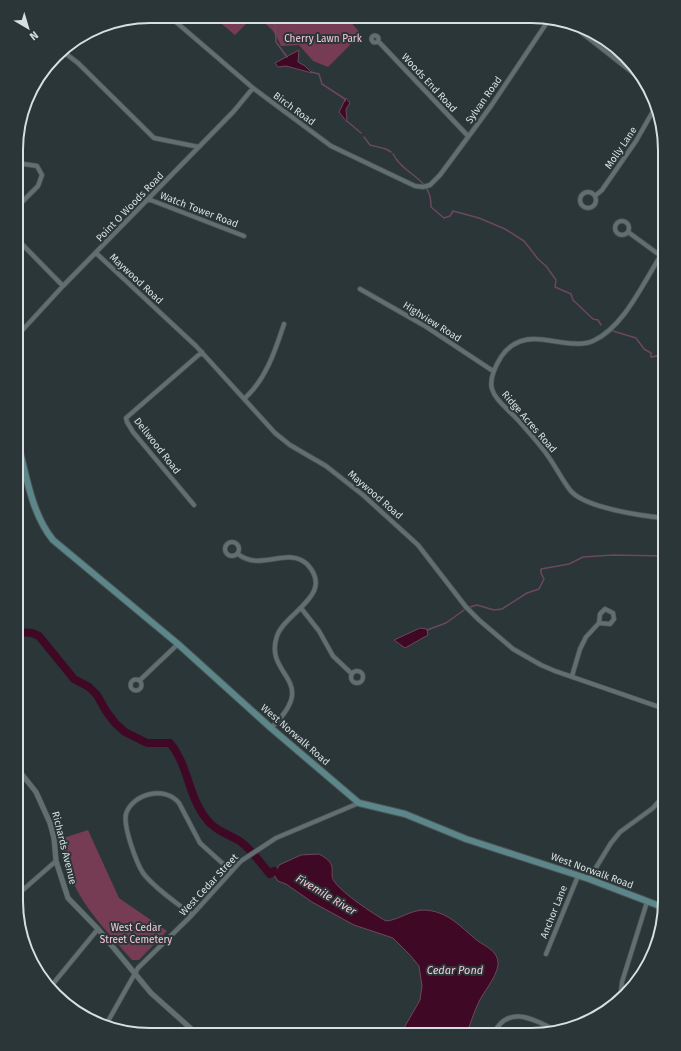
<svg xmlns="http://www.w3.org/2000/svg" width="681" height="1051" viewBox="0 0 681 1051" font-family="'Fira Sans',sans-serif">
<rect width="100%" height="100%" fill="#2a3637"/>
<!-- green -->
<path fill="#753c54" d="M212 16 352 17 349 20 361 34 328 67 313 61 299 45 281 46C274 29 269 25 253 17L235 35Z
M88 830 119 898 167 931 139 960H132C111 936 85 910 72 880 66 867 63 853 60 839Z"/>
<!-- water -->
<path fill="#3f0824" stroke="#6d485c" d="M299 50 298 62 305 66 312 73 286 66 278 67 275 63Z
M346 98 350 103 346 109 347 122 339 112Z
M420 628 427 629 428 635 405 648 394 640Z
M319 854C340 865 328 872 334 881 343 894 372 913 386 921 399 920 410 910 424 910 446 911 458 924 473 937 482 946 499 949 498 965 496 979 482 993 477 1006 473 1015 470 1025 466 1035H400L420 1000 422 986 419 966 410 955 393 938 354 925 312 902 286 884 278 881 274 875 279 865 301 855Z"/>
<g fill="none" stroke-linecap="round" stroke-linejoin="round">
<!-- stream -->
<path stroke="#6d485c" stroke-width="1.5" d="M265 16 275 23 276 42 287 57
M311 72 319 74 322 84 345 99V101
M348 122 361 133
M364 137 370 145 386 149 391 152
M393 154C404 176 432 177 431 207L444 218 450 216 453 211 479 218 505 229 524 241 538 259 546 266 556 280 555 287 571 294 573 300 593 319 598 320 601 325
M611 329 613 331 636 338 644 349 651 353V357L657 356 665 364
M470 607 477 605 494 610 502 609 527 593 539 589 544 579 541 573V569L569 564 583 557 613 555 665 556
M427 630 446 623 464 610"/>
<!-- river -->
<path stroke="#3f0824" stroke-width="8" d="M16 632 32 633 39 636 74 679 89 687 97 695 106 711 115 723 125 732 147 743H170C189 766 188 798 208 821 217 832 229 834 241 842 252 850 261 864 270 874L274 871"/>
<!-- minor casing -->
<g stroke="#4a5455" stroke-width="5.5">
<path id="minor" d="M169 16 253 88 331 146 415 186 423 187 430 185 440 175 491 106 550 18
M577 29 637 76
M371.5 39a3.5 3.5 0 1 1 7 0a3.5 3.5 0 1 1-7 0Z
M378 41 468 136
M61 50 78 63 154 138 199 147
M580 200a8 8 0 1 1 16 0a8 8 0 1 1-16 0Z
M595 196 602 190 636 141 656 106
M148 199 244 236
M17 207 38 186 42 175 37 166 17 163
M615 228a7 7 0 1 1 14 0a7 7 0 1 1-14 0Z
M628 232 661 256
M17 239 63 286
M96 253 196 346 275 433 290 445 326 466 363 495 418 545 466 607 479 620 513 649 541 665 555 671 665 709
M360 289 425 326 493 371
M17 336 63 286 234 111 253 88
M245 398C266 379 275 351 284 324
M194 505 133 432 127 422 126 418 202 352
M665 518C643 516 584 508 570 490 560 477 553 461 542 448 534 438 526 429 518 420 496 397 480 391 501 357 509 345 519 339 534 339 551 339 578 348 593 341 626 326 645 278 665 249
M225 549a7 7 0 1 1 14 0a7 7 0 1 1-14 0Z
M238 554C260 572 288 546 307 564 336 595 285 612 277 636 263 677 322 679 271 728
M301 608 319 631 333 656 352 674
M351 677a6 6 0 1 1 12 0a6 6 0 1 1-12 0Z
M572 676 580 649 586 637 599 623 600 614 605 609 613 613 614 619 610 624 599 623
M130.5 685a5.5 5.5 0 1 1 11 0a5.5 5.5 0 1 1-11 0Z
M140 680 178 644
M589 879 611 843 620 832 653 808 665 794
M16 896 56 861
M192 915C176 902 155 889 143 873 136 862 123 826 126 814 132 794 165 785 179 803L200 843 231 871
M546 954 578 876
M52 985 98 929
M620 1001 622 982 647 902
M107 1023 138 968 192 915 241 861 276 838 359 803
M493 1035C507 1004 533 1019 555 1030"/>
</g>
<!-- tertiary casing -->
<g stroke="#4a5455" stroke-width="6">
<path id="tertiary" d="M16 767 36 792 50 823 54 838 56 861 68 898 98 929 151 993 197 1034"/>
</g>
<!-- secondary casing -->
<g stroke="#4a5455" stroke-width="8">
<path id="secondary" d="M17 440C26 473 31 513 53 540L178 644 271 728 359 803 405 814 466 839 589 879 665 908"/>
</g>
<!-- minor -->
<use href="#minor" stroke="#616f70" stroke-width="4"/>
<!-- tertiary -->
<use href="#tertiary" stroke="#616f70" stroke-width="5"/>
<!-- secondary -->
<use href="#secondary" stroke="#5c8689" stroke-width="6"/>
</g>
<g text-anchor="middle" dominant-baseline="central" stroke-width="4" stroke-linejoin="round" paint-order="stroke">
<!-- park labels -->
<g font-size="10" fill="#f8c9da" stroke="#2a3637">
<text x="323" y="39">Cherry Lawn Park</text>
<text x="136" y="928">West Cedar<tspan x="136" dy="12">Street Cemetery</tspan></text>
</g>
<!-- street labels -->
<g font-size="10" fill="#d8dfe0" stroke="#2a3637">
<text transform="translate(429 83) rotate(47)">Woods End Road</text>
<text transform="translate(484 100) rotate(-55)">Sylvan Road</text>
<text transform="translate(294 109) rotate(36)">Birch Road</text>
<text transform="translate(621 148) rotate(-56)">Molly Lane</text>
<text transform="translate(130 207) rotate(-46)">Point O Woods Road</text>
<text transform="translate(199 210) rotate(21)">Watch Tower Road</text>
<text transform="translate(136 279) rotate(43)">Maywood Road</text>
<text transform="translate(432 322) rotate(32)">Highview Road</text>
<text transform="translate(529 422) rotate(49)">Ridge Acres Road</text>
<text transform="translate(157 446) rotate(52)">Dellwood Road</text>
<text transform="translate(375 495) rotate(41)">Maywood Road</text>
<text transform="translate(295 735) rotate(41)">West Norwalk Road</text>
<text transform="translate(64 848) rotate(76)">Richards Avenue</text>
<text transform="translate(592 871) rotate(20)">West Norwalk Road</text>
<text transform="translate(209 885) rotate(-47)">West Cedar Street</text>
<text transform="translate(554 912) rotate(-68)">Anchor Lane</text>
</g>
<!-- water labels -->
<g font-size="11" font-style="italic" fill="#f5c7d8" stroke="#2a3637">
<text transform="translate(326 895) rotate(31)">Fivemile River</text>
<text x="455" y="970">Cedar Pond</text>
</g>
</g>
<!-- crop -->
<path d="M0 0H681V1051H0ZM150 23H531A127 127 0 0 1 658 150V901A127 127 0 0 1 531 1028H150A127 127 0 0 1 23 901V150A127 127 0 0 1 150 23Z" fill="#2a3637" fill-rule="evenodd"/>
<path fill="none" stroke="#d8dfe0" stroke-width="2" d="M150 23H531A127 127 0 0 1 658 150V901A127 127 0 0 1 531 1028H150A127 127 0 0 1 23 901V150A127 127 0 0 1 150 23Z"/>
<!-- north arrow -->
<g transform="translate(28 28) rotate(142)" stroke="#2a3637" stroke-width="3" paint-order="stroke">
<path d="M0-3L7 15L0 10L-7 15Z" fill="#d8dfe0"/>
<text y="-6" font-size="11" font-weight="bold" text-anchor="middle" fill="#d8dfe0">N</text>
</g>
</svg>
